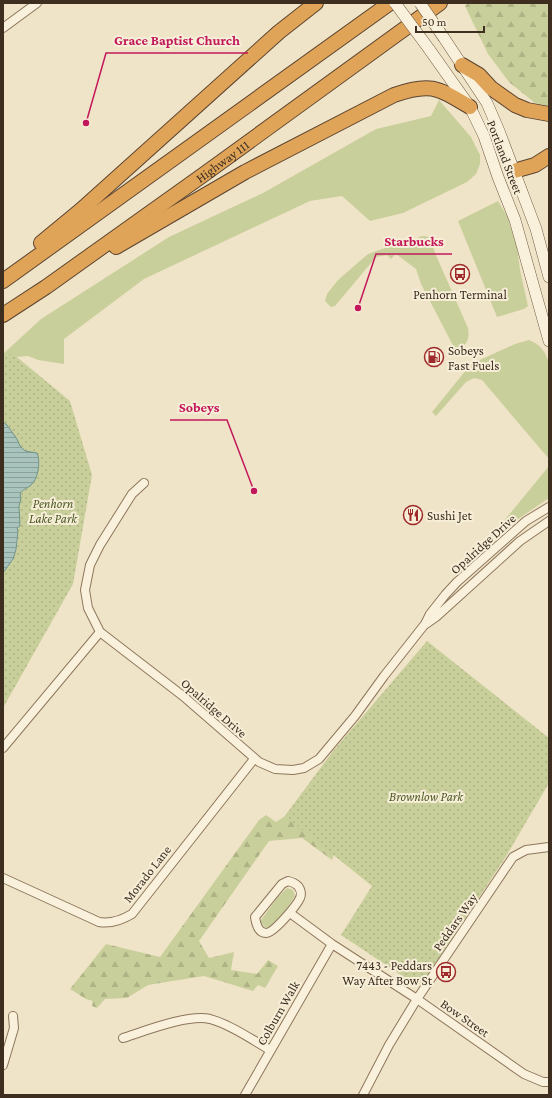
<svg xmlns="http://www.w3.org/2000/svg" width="552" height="1098" viewBox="0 0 552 1098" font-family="'Crimson Pro',serif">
<defs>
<pattern id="forest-firs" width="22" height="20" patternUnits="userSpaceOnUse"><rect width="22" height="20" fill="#c9cf9b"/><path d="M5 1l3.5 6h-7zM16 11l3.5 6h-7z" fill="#aeb285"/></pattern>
<pattern id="park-dots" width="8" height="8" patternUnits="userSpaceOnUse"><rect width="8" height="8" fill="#c9cf9b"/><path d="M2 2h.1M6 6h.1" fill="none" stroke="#aeb285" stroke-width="1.8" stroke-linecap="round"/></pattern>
<pattern id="water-rules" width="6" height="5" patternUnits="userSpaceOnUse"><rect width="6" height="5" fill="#a9c4bc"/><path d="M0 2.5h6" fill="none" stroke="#8ba098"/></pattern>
</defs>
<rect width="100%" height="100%" fill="#f0e4c8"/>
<!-- green -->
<path fill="#c9cf9b" d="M439 100 471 137 480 155V164L476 174 467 182 403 213 370 221 342 196 310 201 144 279 64 339V364L38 360 28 356 3 358V354L41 319 169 237 263 193 376 129 431 116Z
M498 201 507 216 517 246 520 270 528 306 524 309 497 317 458 221Z
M422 236 430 237 435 253 468 328C470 341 466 344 457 353L421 284 416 269 396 254 391 259 387 255 376 257 335 306 331 307 325 301 327 294 338 280 368 254 388 247 402 244Z
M529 340C541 345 545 351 549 363V459L482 380 474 378 466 382 436 416 432 412 471 364 515 344Z
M549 466V498L502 530 499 527Z
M287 888 293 890 295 896C288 906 280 922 268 928L265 927 261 923V920L278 897Z"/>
<!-- forest -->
<path fill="url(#forest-firs)" d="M468 3H549V106L535 103 509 82 488 54 465 6Z
M334 750 344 820 332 860 302 838 269 841 199 941 209 958 234 952 231 970 257 974 268 960 278 966 265 988 258 985 253 991 204 976 148 985 127 998 105 999 97 1008 92 1006 93 1001 86 999 70 989 106 944 160 957 259 820 266 815 276 822 285 816Z"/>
<!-- park -->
<path fill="url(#park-dots)" d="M12 353 70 401 92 475 73 584 3 708V573L13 559 17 549 20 494C23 489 26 489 30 486 38 480 41 462 37 453L25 451 19 446 14 435 8 426 3 422V359Z
M427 641 549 738V783L505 858 423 982 416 985 341 935 372 886 285 816 334 750Z"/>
<!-- water -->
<path fill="url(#water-rules)" stroke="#6f938a" d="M3 422 7 425 17 439 20 446 25 451 37 453C41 462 38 480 30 486 26 489 23 489 20 494L21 498 19 506 20 526 17 528 18 531 16 550 13 559 3 573Z"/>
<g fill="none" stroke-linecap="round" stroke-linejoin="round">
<!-- minor casing -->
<g stroke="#8d765c" stroke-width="10">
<path id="minor" d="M3 28 37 3
M144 483 132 494 100 545 90 565 85 590 88 608 100 632 183 696 259 762 275 769 293 770 304 768 319 759 355 716 384 676 425 624 430 614 445 595 457 582 526 521 549 507
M426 624 436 617 520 541 549 521
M3 748 100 632
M3 878 99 922C111 924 122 920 132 914L254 759
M288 881C292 882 295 883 298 886 301 890 302 893 300 898 297 905 274 933 266 933 258 933 256 924 255 917L282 884Z
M290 913 332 944 417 999 524 1074 543 1082H549
M123 1038C145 1031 188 1014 210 1019 231 1025 251 1039 270 1050
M3 1065 14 1028 13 1016
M245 1095 332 944
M363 1095 389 1045 417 999 513 857 526 850 549 847"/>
</g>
<!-- secondary casing -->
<g stroke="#6f573f" stroke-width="12">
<path id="secondary" d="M444 38 487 103 499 131 536 229 549 277
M429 49 470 107 484 136 498 177 515 220 549 341"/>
</g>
<!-- motorway casing -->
<g stroke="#5b4430" stroke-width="16">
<g id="motorway">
<path d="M462 65 479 75 491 88 515 105 527 110 549 114"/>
<path d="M514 171 535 165 549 156"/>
<path d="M41 243 81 210 279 32 316 3"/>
<path d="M116 247 245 172 394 95C431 82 438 88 470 107"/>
<path d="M3 281 390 3"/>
<path id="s1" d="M3 315 46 287 203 175 440 3"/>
</g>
</g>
<!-- minor -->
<use href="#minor" stroke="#faf1dc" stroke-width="8"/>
<!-- secondary -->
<use href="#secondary" stroke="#faf1dc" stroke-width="11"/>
<!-- motorway -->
<use href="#motorway" stroke="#e0a458" stroke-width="14"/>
<!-- secondary-bridge casing -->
<g stroke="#6f573f" stroke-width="12" stroke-linecap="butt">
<path id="secondary-bridge" d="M395 3 429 49
M420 3 444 38"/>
</g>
<!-- secondary-bridge -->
<use href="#secondary-bridge" stroke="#faf1dc" stroke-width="11"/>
</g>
<!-- icons -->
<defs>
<g id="bus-ring" transform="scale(1)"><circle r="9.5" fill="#f7eed8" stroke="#9e2a2b" stroke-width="1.5"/><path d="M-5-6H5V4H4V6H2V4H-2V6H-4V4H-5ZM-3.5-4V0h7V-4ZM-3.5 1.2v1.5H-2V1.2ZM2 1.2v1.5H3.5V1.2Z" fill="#9e2a2b"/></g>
<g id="fuel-ring" transform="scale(1)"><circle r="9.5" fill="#f7eed8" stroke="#9e2a2b" stroke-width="1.5"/><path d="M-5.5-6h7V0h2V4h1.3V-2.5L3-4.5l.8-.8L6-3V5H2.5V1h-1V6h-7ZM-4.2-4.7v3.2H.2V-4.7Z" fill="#9e2a2b"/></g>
<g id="restaurant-ring" transform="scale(1)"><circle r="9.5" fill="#f7eed8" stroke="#9e2a2b" stroke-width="1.5"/><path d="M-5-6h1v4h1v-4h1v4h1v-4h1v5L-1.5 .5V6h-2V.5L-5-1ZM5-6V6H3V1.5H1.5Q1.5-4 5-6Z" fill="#9e2a2b"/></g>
</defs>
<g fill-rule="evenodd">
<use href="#bus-ring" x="460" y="274"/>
<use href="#fuel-ring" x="434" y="357"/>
<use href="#restaurant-ring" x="413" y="515"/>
<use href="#bus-ring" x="446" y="972"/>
</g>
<g text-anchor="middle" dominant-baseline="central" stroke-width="4" stroke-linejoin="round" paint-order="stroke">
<!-- street labels -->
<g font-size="13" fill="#3d2e20" stroke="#f7eed8">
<text transform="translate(505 157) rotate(69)">Portland Street</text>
<text stroke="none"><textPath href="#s1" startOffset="268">Highway 111</textPath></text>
<text transform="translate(483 544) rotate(-42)">Opalridge Drive</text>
<text transform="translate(214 708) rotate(41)">Opalridge Drive</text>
<text transform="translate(147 874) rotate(-52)">Morado Lane</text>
<text transform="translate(455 922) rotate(-55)">Peddars Way</text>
<text transform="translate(278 1013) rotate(-60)">Colburn Walk</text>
<text transform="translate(465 1018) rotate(35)">Bow Street</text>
</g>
<!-- poi labels -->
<g font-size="13" fill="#3d2e20" stroke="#f7eed8" text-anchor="start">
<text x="460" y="294" text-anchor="middle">Penhorn Terminal</text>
<text x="448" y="350">Sobeys<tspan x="448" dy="15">Fast Fuels</tspan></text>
<text x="427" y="515">Sushi Jet</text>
<text x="432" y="965" text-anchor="end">7443 - Peddars<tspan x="432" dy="15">Way After Bow St</tspan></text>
</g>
<!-- park labels -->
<g font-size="13" font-style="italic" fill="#4d5a26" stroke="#f7eed8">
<text x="53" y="503">Penhorn<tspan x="53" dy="15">Lake Park</tspan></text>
<text x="426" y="796">Brownlow Park</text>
</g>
</g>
<!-- callouts -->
<path fill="none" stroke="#c2185b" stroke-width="1.5" d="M86 123L106 53H248M358 308L376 254H452M254 491L227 420H170"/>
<g fill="#c2185b" stroke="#f7eed8" stroke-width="1.5">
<circle cx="86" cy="123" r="4"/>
<circle cx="358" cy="308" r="4"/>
<circle cx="254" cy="491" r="4"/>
</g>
<g font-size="14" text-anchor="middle" font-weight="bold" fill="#c2185b" stroke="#f7eed8" stroke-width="4" stroke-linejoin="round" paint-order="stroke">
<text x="177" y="45">Grace Baptist Church</text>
<text x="414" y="246">Starbucks</text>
<text x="199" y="412">Sobeys</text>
</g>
<!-- border -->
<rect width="552" height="1098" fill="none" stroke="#3d2e20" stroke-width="8"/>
<!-- scale -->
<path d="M416 26v6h68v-6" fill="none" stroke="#3d2e20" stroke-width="2"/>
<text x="422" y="26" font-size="12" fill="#3d2e20" stroke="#f7eed8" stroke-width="3" paint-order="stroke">50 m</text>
</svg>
